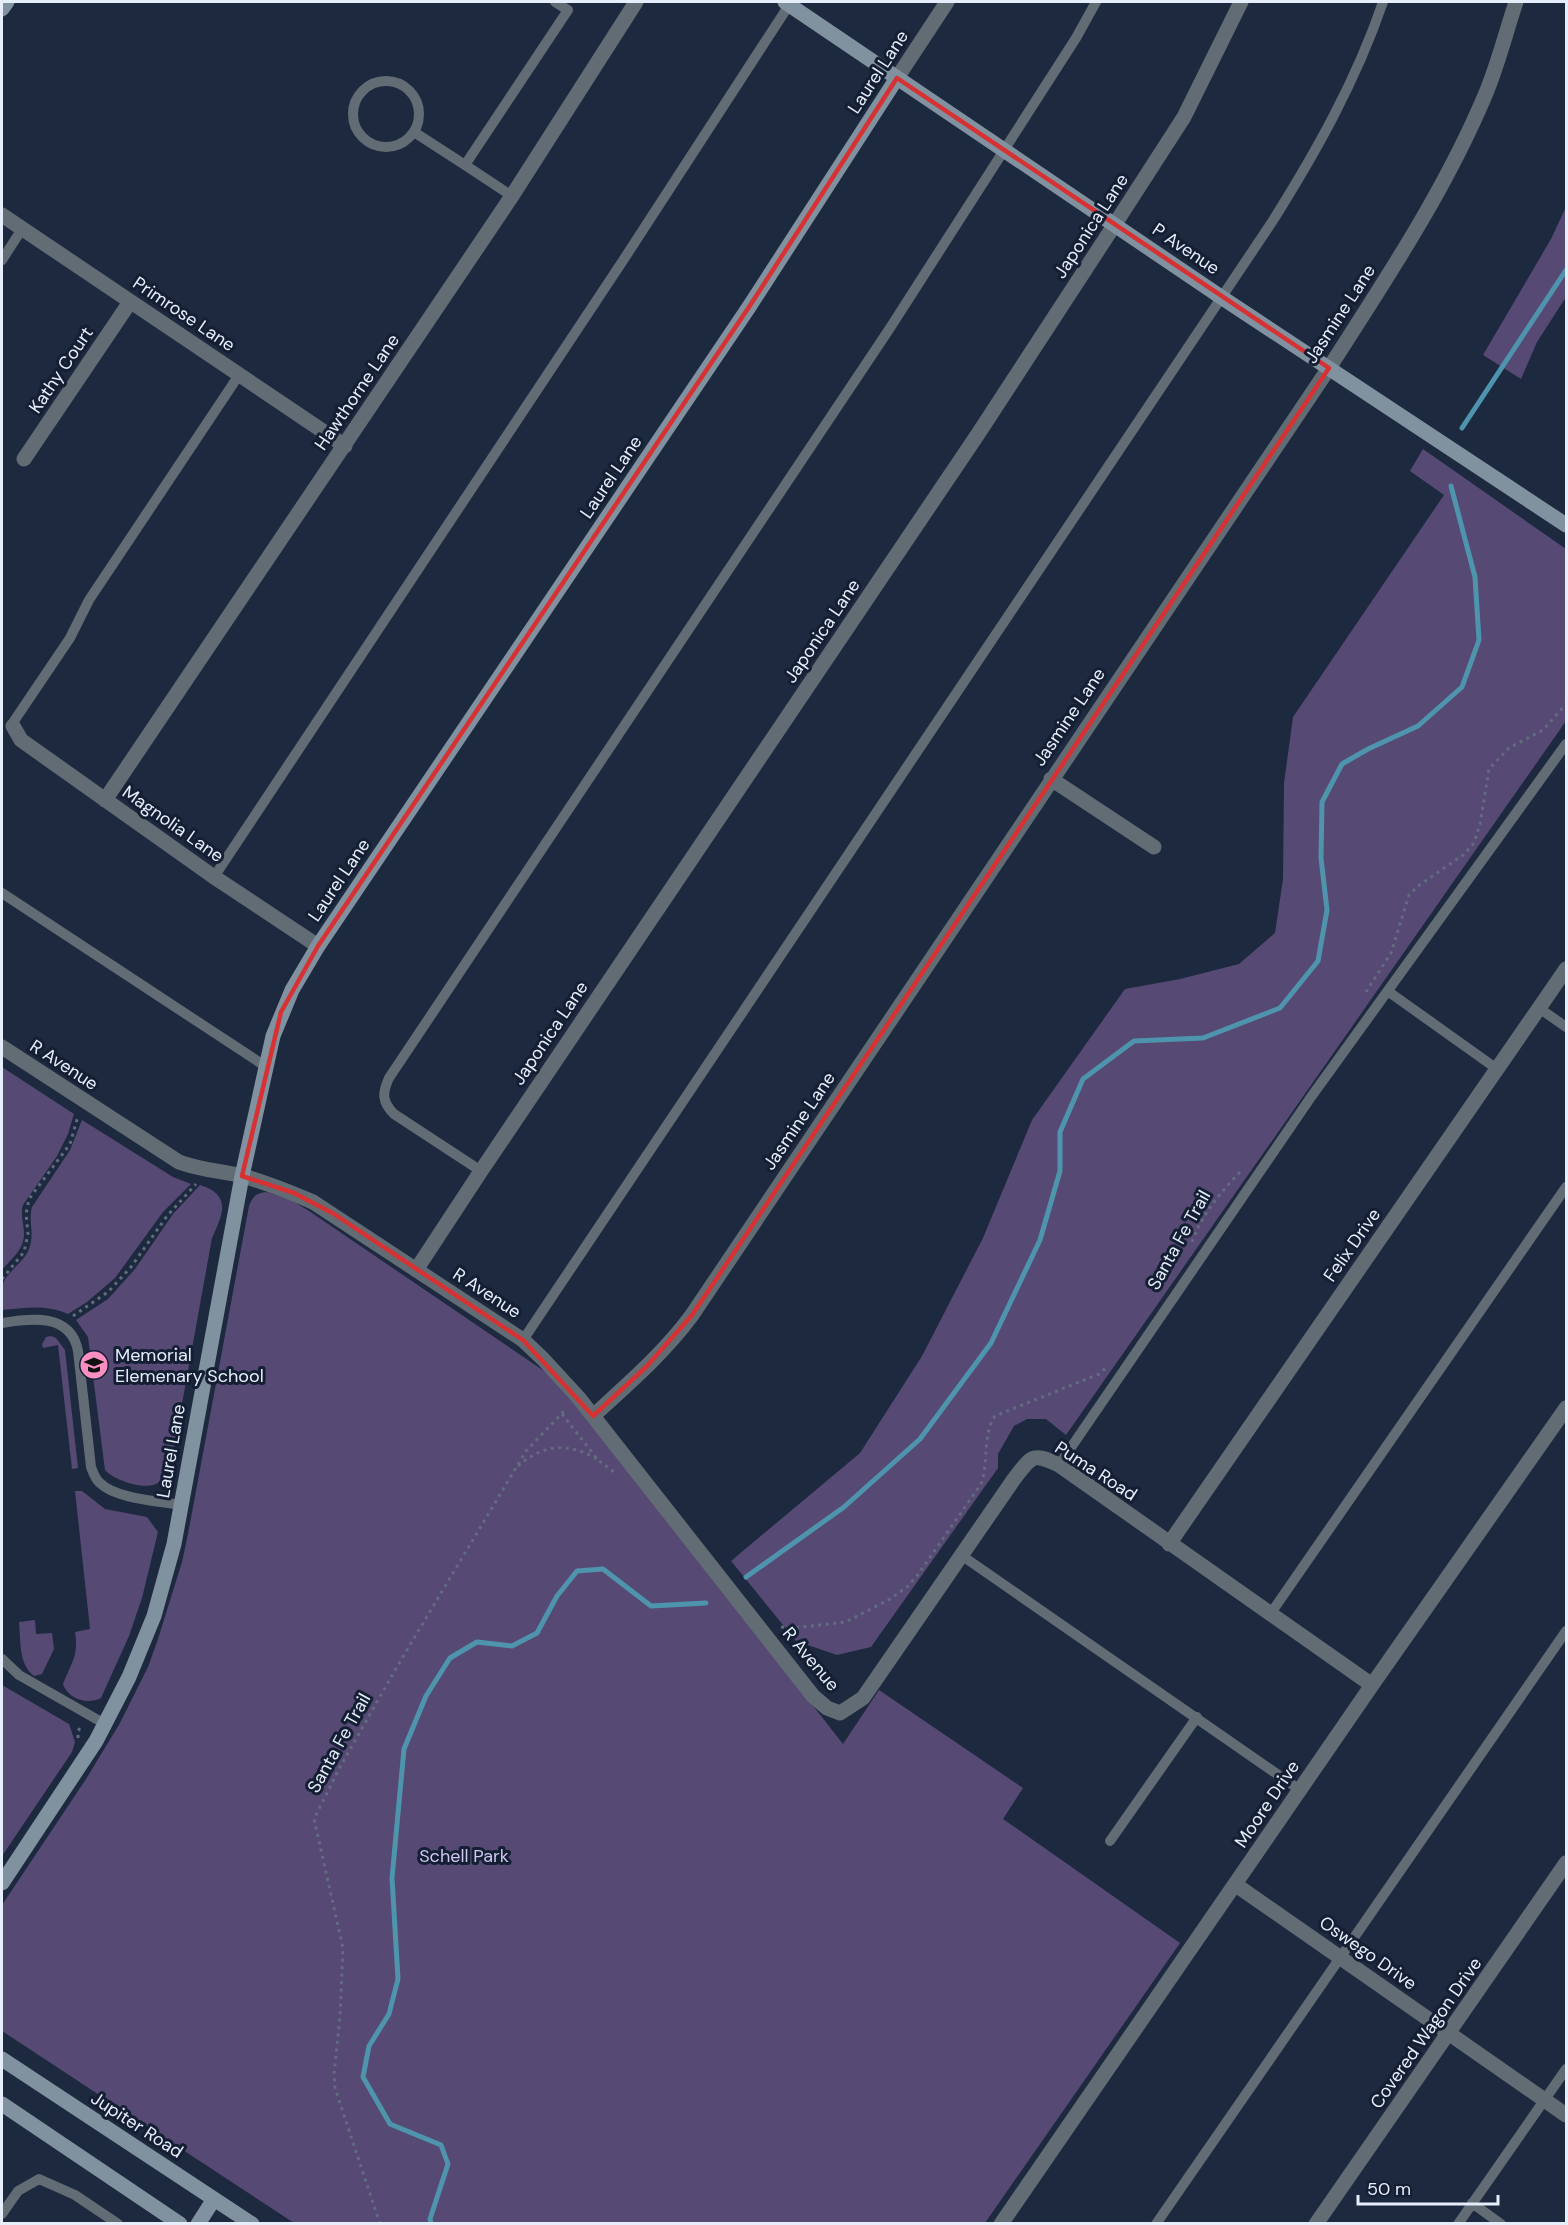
<svg xmlns="http://www.w3.org/2000/svg" width="1568" height="2225" viewBox="0 0 1568 2225" font-family="'DM Sans',sans-serif">
<rect width="100%" height="100%" fill="#1d293e"/>
<!-- green -->
<path fill="#564974" d="M1566 207V297L1537 342 1521 379 1483 355 1551 239Z
M1423 449 1566 549V721L1066 1435 1046 1419H1027L1014 1426 998 1454V1468L871 1647 837 1655 796 1641 731 1561 860 1453 922 1356 983 1238 1032 1120 1125 989 1180 979 1239 964 1275 933 1283 879 1284 783 1293 717 1444 495 1410 471Z
M2 1067 74 1114 68 1134 57 1156 23 1205C20 1216 24 1223 24 1234 24 1250 11 1259 2 1270Z
M82 1120 173 1177 191 1184 163 1212 115 1278 87 1302 68 1314C46 1304 24 1308 2 1310 1 1303 0 1294 2 1287 5 1272 24 1263 29 1249 35 1234 28 1221 32 1207L70 1150Z
M200 1185C232 1195 223 1214 212 1238L170 1470C166 1475 162 1481 156 1484 143 1490 114 1480 105 1470L88 1337 76 1320 108 1299 135 1269 173 1214Z
M267 1192 293 1201 309 1211 550 1375 579 1407 843 1744 879 1690 1023 1788 1003 1819 1180 1943 985 2223H294L2 2031V1905L86 1779 120 1723 148 1667 158 1639 182 1562 188 1534 249 1206C253 1196 256 1193 267 1192Z
M51 1336 56 1338 65 1350 78 1468 72 1469 58 1345 43 1348 42 1344 46 1337Z
M75 1491H82L105 1509 147 1517 158 1532 142 1598 129 1636 101 1698C87 1705 68 1699 63 1684 71 1663 79 1656 75 1632L90 1629Z
M35 1620 36 1634 52 1633 54 1649 42 1674 34 1676C18 1664 21 1640 19 1622Z
M2 1685 69 1724 75 1742 72 1752 2 1856Z"/>
<g fill="none" stroke-linecap="round" stroke-linejoin="round">
<!-- stream -->
<path stroke="#4e94ac" stroke-width="5" d="M1462 428 1566 270
M746 1577 844 1507 920 1439 991 1343 1040 1240 1060 1171V1132L1083 1079 1134 1041 1203 1038 1280 1008 1318 961 1327 910 1321 858 1322 802 1342 764 1368 749 1418 726 1462 687 1479 640 1475 577 1451 486
M431 2224 430 2219 448 2164 441 2145 390 2124 363 2077 369 2046 389 2014 398 1979 392 1878 404 1749 426 1696 450 1658 477 1642 512 1646 537 1633 557 1596 577 1571 603 1569 651 1606 706 1603"/>
<!-- path -->
<path stroke="#626c7f" stroke-width="3" stroke-dasharray="3 4.5" stroke-linecap="butt" d="M1366 992 1391 953 1409 895 1418 886 1463 855 1474 843 1480 824 1489 769 1509 748 1543 730 1566 704
M1192 1242C1202 1214 1220 1193 1240 1172
M2 1279 24 1252 28 1234 26 1214 29 1199 70 1144 78 1116
M73 1316 108 1292 131 1267 167 1216 196 1184
M562 1414 598 1460 614 1472
M518 1466C544 1444 567 1442 597 1459
M781 1627 793 1628 846 1622 890 1599 907 1587 917 1576 981 1484C989 1462 982 1436 995 1416L1099 1374 1106 1368
M78 1738V1731L82 1725
M380 2224 335 2088 334 2074 340 2017 343 1948 314 1819 340 1767 398 1665 526 1451 566 1409"/>
<!-- lane -->
<path stroke="#616c74" stroke-width="10" d="M353 114a33 33 0 1 1 66 0a33 33 0 1 1-66 0Z
M414 132 465 165
M512 196 465 165 568 10 555 2
M2 260 22 229
M13 726 14 721 70 638 89 600 239 375
M214 877 624 259 791 2
M2 893 265 1066
M1389 992 1497 1069
M1539 1008 1566 1027
M481 1171 394 1114C382 1102 382 1093 389 1078L890 328 1076 38 1096 2
M2 1323C31 1318 71 1313 78 1351L91 1467C93 1472 95 1479 100 1483 116 1499 159 1501 181 1505
M523 1340 1272 222C1316 152 1356 81 1383 2
M1059 1465 1311 1097 1566 744
M961 1555 1300 1790
M1271 1613 1566 1187
M2 1659 19 1675 105 1724
M1110 1841 1197 1717
M1472 2203 1501 2224
M2 2214 18 2191 39 2179 75 2195 118 2224
M1156 2224 1566 1631
M1458 2224 1566 2069"/>
<!-- street -->
<path stroke="#616c74" stroke-width="15" d="M897 78 947 2
M2 215 345 446
M24 459 130 302
M13 726 21 740 214 877 318 946
M1051 779 1154 847
M105 800 512 196 636 2
M2 1047 179 1162C200 1170 221 1171 243 1176 267 1183 290 1192 313 1202L523 1340 543 1359 578 1397 813 1696 827 1708 840 1713 863 1698 1014 1479C1032 1456 1032 1452 1059 1465L1372 1685
M416 1270 481 1171 978 434 1115 224 1184 117 1241 2
M593 1416C628 1384 664 1353 692 1315L1329 368C1386 279 1445 191 1486 93 1498 64 1506 32 1516 2
M1169 1544 1566 969
M1236 1885 1566 2115
M1001 2224 1372 1685 1566 1408
M1316 2224 1566 1863"/>
<!-- secondary -->
<path stroke="#80919f" stroke-width="15" d="M785 2 1221 297 1566 525
M2 9 7 2
M2 1883 96 1741 129 1677 154 1616 174 1544 242 1176 273 1036 292 990 318 946 749 307 897 78
M2 2059 252 2224
M2 2104 180 2224
M198 2224 214 2199"/>
</g>
<!-- marked area -->
<path fill="none" stroke="#d73233" stroke-width="4.5" stroke-linejoin="round" d="M897 78 1329 368 692 1315 646 1367 593 1416 523 1340 334 1214 294 1193 242 1176 281 1012 318 946 749 307Z"/>
<!-- icons -->
<defs>
<g id="school-disc" transform="scale(1.5)"><circle r="9.5" fill="#fc8fc1" stroke="#141f33"/><path d="M0-5L7-2L0 1L-7-2ZM-4 1L0 2.5L4 1V4Q0 6-4 4Z" fill="#111"/></g>
</defs>
<g fill-rule="evenodd">
<use href="#school-disc" x="94" y="1365"/>
</g>
<g text-anchor="middle" dominant-baseline="central" stroke-width="6" stroke-linejoin="round" paint-order="stroke">
<!-- street labels -->
<g font-size="18" fill="#e6eefc" stroke="#141f33">
<text transform="translate(878 72) rotate(-57)">Laurel Lane</text>
<text transform="translate(1091 226) rotate(-57)">Japonica Lane</text>
<text transform="translate(1186 249) rotate(34)">P Avenue</text>
<text transform="translate(184 314) rotate(34)">Primrose Lane</text>
<text transform="translate(1340 314) rotate(-57)">Jasmine Lane</text>
<text transform="translate(61 370) rotate(-56)">Kathy Court</text>
<text transform="translate(357 392) rotate(-56)">Hawthorne Lane</text>
<text transform="translate(611 477) rotate(-56)">Laurel Lane</text>
<text transform="translate(822 631) rotate(-56)">Japonica Lane</text>
<text transform="translate(1069 717) rotate(-56)">Jasmine Lane</text>
<text transform="translate(173 824) rotate(35)">Magnolia Lane</text>
<text transform="translate(339 880) rotate(-56)">Laurel Lane</text>
<text transform="translate(550 1033) rotate(-56)">Japonica Lane</text>
<text transform="translate(64 1065) rotate(33)">R Avenue</text>
<text transform="translate(799 1121) rotate(-56)">Jasmine Lane</text>
<text transform="translate(1179 1240) rotate(-61)">Santa Fe Trail</text>
<text transform="translate(1352 1245) rotate(-55)">Felix Drive</text>
<text transform="translate(487 1293) rotate(33)">R Avenue</text>
<text transform="translate(171 1451) rotate(-80)">Laurel Lane</text>
<text transform="translate(1096 1471) rotate(33)">Puma Road</text>
<text transform="translate(811 1659) rotate(50)">R Avenue</text>
<text transform="translate(339 1743) rotate(-61)">Santa Fe Trail</text>
<text transform="translate(1267 1804) rotate(-56)">Moore Drive</text>
<text transform="translate(1368 1953) rotate(35)">Oswego Drive</text>
<text transform="translate(1426 2033) rotate(-55)">Covered Wagon Drive</text>
<text transform="translate(137 2125) rotate(33)">Jupiter Road</text>
</g>
<!-- poi labels -->
<g font-size="18" fill="#e6eefc" stroke="#141f33" text-anchor="start">
<text x="115" y="1355">Memorial<tspan x="115" dy="21">Elemenary School</tspan></text>
</g>
<!-- park labels -->
<g font-size="18" fill="#d1c6f0" stroke="#141f33">
<text x="464" y="1856">Schell Park</text>
</g>
</g>
<!-- border -->
<rect width="1568" height="2225" fill="none" stroke="#e6eefc" stroke-width="6"/>
<!-- scale -->
<path d="M1358 2195v9h140v-9" fill="none" stroke="#e6eefc" stroke-width="3"/>
<text x="1367" y="2195" font-size="18" fill="#e6eefc" stroke="#141f33" stroke-width="4.5" paint-order="stroke">50 m</text>
</svg>
